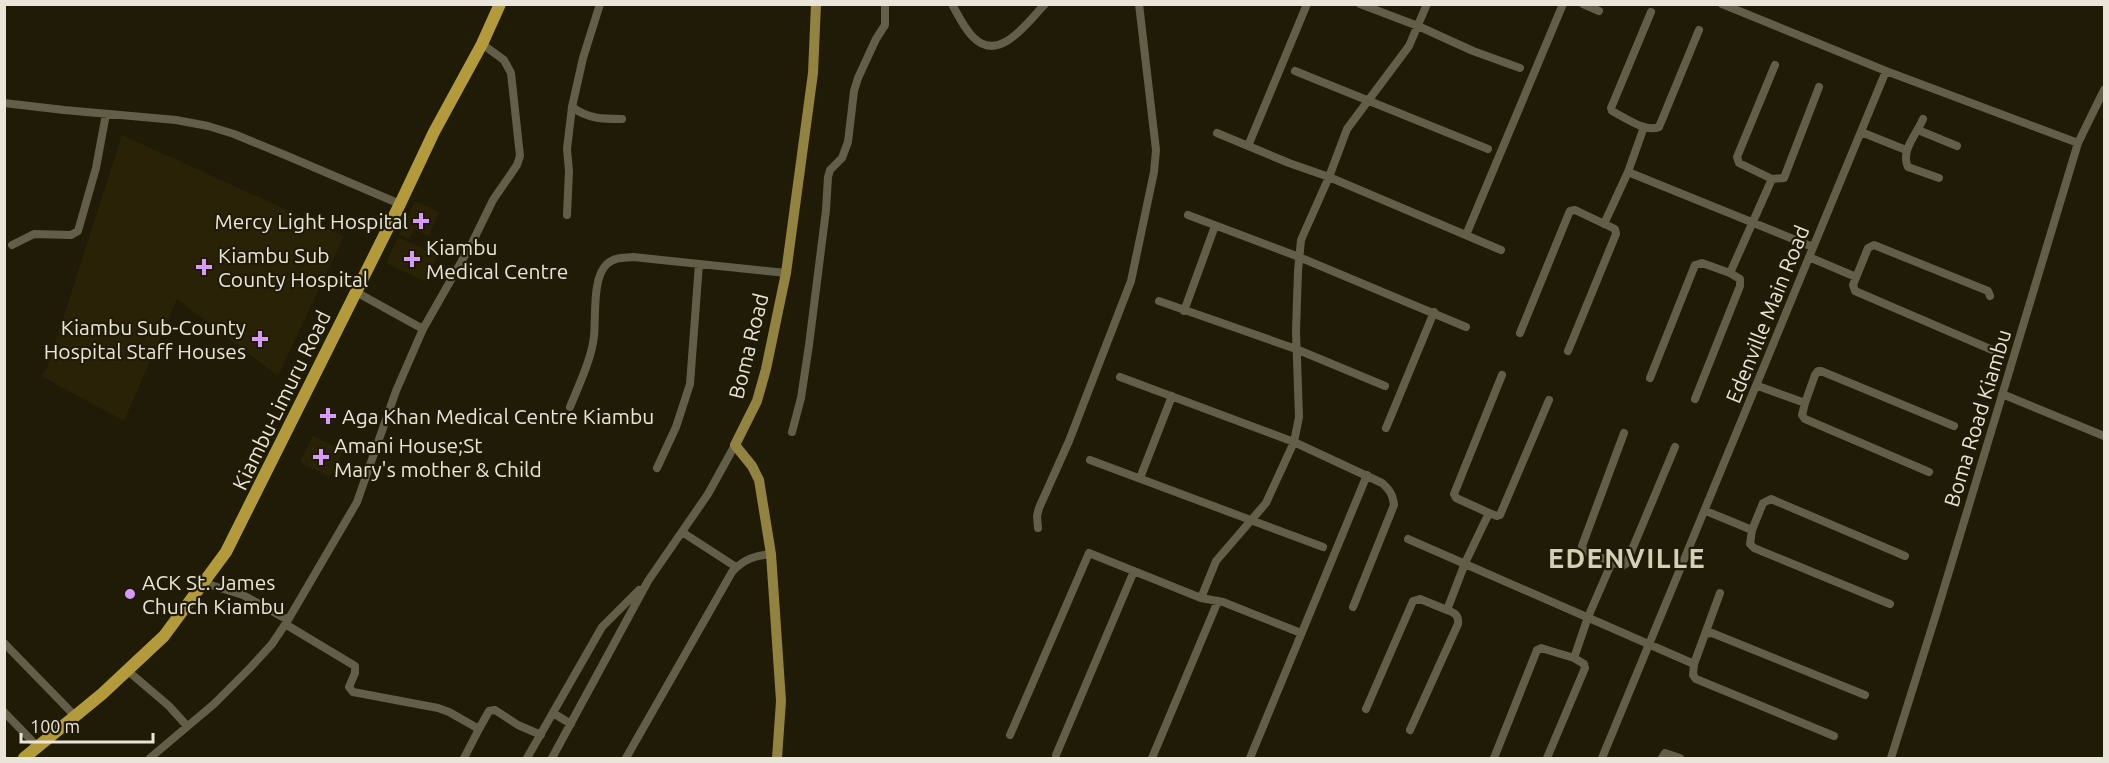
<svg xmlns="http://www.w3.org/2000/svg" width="2109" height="763" viewBox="0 0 2109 763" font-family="Ubuntu,sans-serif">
<rect width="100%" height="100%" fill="#201b07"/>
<!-- built -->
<path fill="#292206" d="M122 135 344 236 278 376 177 299 124 421 41 376 47 368Z
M415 201 439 212 429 236 414 229 409 239 399 235Z
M398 237 438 255 426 282 386 263Z
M313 436 343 451 330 477 300 462Z"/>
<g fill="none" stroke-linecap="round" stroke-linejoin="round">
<!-- minor -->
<path stroke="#635e48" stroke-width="8" d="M952 4C958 15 964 28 973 37 999 64 1028 22 1045 4
M1360 4 1418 26 1473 51 1520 68
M1583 4 1599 11
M1722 4 1886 71
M1651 12 1611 108 1612 111C1624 117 1646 133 1659 127L1699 30
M1775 65 1737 157 1739 163 1772 179 1784 178 1819 87
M1295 71 1488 149
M4 103 64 110 176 120 208 126 234 134 285 155 400 204
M572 107C588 119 603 119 622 119
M1923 119C1917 134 1900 151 1908 167L1939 178
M1918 130 1957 146
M1861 132 1906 150
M1217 133 1289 163 1329 177 1501 250
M1248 146 1307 4
M1628 172 1813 247
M567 215 569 171 567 149 572 107 583 58 600 4
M1188 215 1299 257 1466 327
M1604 224 1628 172 1644 127
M1466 235 1563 4
M12 245 34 234 71 235 78 231 96 168 106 114
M1809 257 1856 277
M356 292 423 329
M1990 296 1988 291 1874 245 1868 248 1853 285 1855 291 1997 352
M1159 301 1296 349 1385 386
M1184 311 1215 226
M1520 333 1569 213 1570 211 1575 210 1615 229 1616 234 1568 351
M1120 377 1294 442 1382 483C1390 490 1393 495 1394 505L1353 607
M1650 378 1695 265 1702 263 1730 273 1772 179
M1758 386 1805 403 1815 375 1818 371H1821L1954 426
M2002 394 2104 436
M1695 399 1740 286V279L1730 273
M1805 403 1802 415 1805 419 1929 472
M570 407C578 387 592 358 594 336 596 318 592 277 607 264 614 257 624 258 633 257L786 273
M1386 428 1434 312
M792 432 801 398 809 345 826 210 828 177 830 170 842 158 848 142 854 91 858 78 876 39 885 25V4
M1090 460 1323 547
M657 468 676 427 690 384 699 264
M1140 478 1172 396
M1706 511 1752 530 1763 503 1771 499 1905 556
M1489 513 1497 516 1500 515 1549 400
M1038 528 1037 516 1039 508 1069 441 1131 281 1154 172 1156 150 1139 4
M1752 530 1750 544 1754 548 1890 604
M682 532 736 567
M1408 539 1694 664
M1612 562 1622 566 1626 564 1675 447
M204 583 243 595 288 620
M1720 593 1694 664 1693 675 1696 679 1834 736
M1201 598 1216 561 1266 503 1294 442 1299 417 1296 331 1298 271 1301 240 1329 177 1347 129 1409 46 1427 4
M285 624 355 666V673L349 687 353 692 438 708 449 712 479 729 464 758
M1706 634 1712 633 1865 695
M4 643 75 716
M128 671 169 706 187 726
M1366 709 1413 601 1420 599 1447 610 1465 563 1489 513 1456 498 1454 494 1502 375
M4 712 38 747
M553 713 571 724
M479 729 489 711 495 710 518 725 541 735
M1410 730 1458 624C1459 615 1455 613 1447 610
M1010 735 1089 553 1201 598 1223 602 1301 633
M1056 755 1134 571
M150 758 214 704 250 668 272 644 288 620 357 502 396 391 423 329 472 243 493 200 517 165 520 156 511 73 504 60 482 44
M527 758 602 627 639 590
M552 758 648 581 708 494 735 445
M626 758 732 572C744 559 754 556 771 554
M1152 758 1218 601
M1250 758 1367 475
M1494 758 1537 650 1541 648 1574 658
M1547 758 1585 668 1584 664 1574 658 1588 617 1612 562 1583 550 1582 546 1624 433
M1602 758 1886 71 2078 143
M1662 758 1665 753 1680 758
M1891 758 1938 608 2078 143 2104 90"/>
<!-- major -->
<path stroke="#938341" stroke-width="10" d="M777 758 781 701 771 554 759 480 752 466 735 445 757 401 766 369 786 273 813 73 816 4"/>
<!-- highway -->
<path stroke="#b39b3c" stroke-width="12" d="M24 758 102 694 164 636 226 552 400 204 434 132 482 44 500 4"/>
</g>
<!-- markers -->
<g fill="#d69bfa" stroke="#201b07" stroke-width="2">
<path d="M418 212h6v6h6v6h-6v6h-6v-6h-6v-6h6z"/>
<path d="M409 250h6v6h6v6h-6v6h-6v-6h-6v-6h6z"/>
<path d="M201 258h6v6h6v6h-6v6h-6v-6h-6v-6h6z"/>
<path d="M257 330h6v6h6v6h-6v6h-6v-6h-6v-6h6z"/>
<path d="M325 407h6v6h6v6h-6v6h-6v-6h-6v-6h6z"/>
<path d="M318 448h6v6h6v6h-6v6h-6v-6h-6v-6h6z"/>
<circle cx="130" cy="594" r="6"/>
</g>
<g text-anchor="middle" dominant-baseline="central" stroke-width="4.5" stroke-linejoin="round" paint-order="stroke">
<!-- poi labels -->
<g font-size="21" fill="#e9e5d9" stroke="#201b07" text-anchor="start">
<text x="408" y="221" text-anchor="end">Mercy Light Hospital</text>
<text x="426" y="247">Kiambu<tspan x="426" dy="24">Medical Centre</tspan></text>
<text x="218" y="255">Kiambu Sub<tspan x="218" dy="24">County Hospital</tspan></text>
<text x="246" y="327" text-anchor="end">Kiambu Sub-County<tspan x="246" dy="24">Hospital Staff Houses</tspan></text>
<text x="342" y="416">Aga Khan Medical Centre Kiambu</text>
<text x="334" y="445">Amani House;St<tspan x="334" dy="24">Mary's mother &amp; Child</tspan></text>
<text x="142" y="582">ACK St. James<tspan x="142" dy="24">Church Kiambu</tspan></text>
</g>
<!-- street labels -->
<g font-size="21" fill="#e9e5d9" stroke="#201b07">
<text transform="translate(1767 314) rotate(-68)">Edenville Main Road</text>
<text transform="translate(748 346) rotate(-76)">Boma Road</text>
<text transform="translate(281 400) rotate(-64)">Kiambu-Limuru Road</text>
<text transform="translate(1977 418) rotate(-73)">Boma Road Kiambu</text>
</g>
<!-- district labels -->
<g font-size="27" font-weight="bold" letter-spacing="1.5" fill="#d5cfb6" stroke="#201b07">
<text x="1627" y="558">EDENVILLE</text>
</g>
</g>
<!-- border -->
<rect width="2109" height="763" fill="none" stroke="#e9e5d9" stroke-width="12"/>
<!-- scale -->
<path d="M21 733v9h132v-9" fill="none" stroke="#e9e5d9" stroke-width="3"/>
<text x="30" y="733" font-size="18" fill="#e9e5d9" stroke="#201b07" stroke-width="4.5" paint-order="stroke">100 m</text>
</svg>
